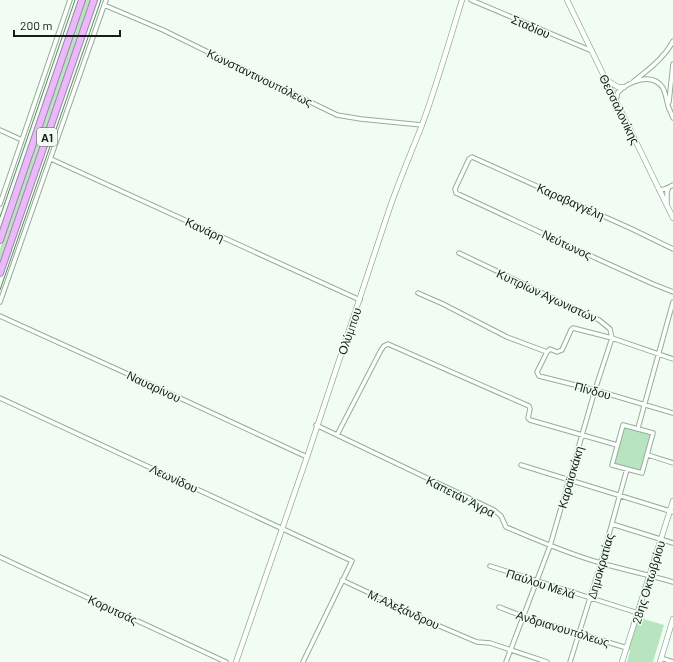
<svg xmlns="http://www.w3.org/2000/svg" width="673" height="662" viewBox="0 0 673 662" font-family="Barlow,sans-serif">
<rect width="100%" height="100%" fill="#f1fdf3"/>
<!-- green -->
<path fill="#b8e4c0" d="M85 0H90L0 261V249Z
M624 427 651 435 641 471 614 464Z
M637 617 664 625 653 662H627L630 651 628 647Z"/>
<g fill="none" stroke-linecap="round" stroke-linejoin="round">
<!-- stream -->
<path stroke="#608767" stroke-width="1" d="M0 217 75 0
M0 290 101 0"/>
<!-- street casing -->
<g stroke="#92af97" stroke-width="5.5">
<path id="street" d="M471 0 592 51
M104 5 163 30 337 115 361 119 422 125
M634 81C648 70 665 57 673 41
M616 100 618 92C629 82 652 71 663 88 666 94 667 103 669 109
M669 102 673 64
M669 108 673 118
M0 130 22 140
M51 159 360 300
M659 190 665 189 673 185
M667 203V192L669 187
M0 204 70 0
M673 249 632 229 472 157 469 159 455 189 456 193 602 261 653 284 673 292
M459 253 599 320 610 329 612 338 673 359
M418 293 443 304 507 337 547 352 550 349 557 352 562 350 571 330 573 328 612 338 595 390 550 546 506 662
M0 302 106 0
M0 316 141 380 307 457
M547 352 537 372 539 376 595 390 673 413
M0 398 352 561 303 662
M316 425 494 510 501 516 506 527C537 540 568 554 601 563 625 570 649 575 673 582
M623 425 653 433 642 473 612 465Z
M638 428 673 302
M337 435 381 350 384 346 388 344 529 406 530 409 528 418 530 420 617 445
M648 455 673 463
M521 465 673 512
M612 524 673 543
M0 557 226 662
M490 566 638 613
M342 580 437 625 477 642 490 643 547 662
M499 607 522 616 627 648
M661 658 673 662
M570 662 601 563 627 469"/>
</g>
<!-- secondary casing -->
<g stroke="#92af97" stroke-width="6">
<path id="secondary" d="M567 0 673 218
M608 81 618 87H624
M236 662 307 457 389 210C399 181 411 153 422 125 437 84 449 42 462 0
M622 662 673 501
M660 662 673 619"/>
</g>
<!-- highway casing -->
<g stroke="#9f83aa" stroke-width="8">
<path id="highway" d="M0 240 82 0
M0 273 94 0"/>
</g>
<!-- street -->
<use href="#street" stroke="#fff" stroke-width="3.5"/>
<!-- secondary -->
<use href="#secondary" stroke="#fff" stroke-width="4.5"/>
<!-- highway -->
<use href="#highway" stroke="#eab9fa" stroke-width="6"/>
</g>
<g text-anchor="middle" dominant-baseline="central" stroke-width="3" stroke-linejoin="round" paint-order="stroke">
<!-- shield labels -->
<rect fill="#f1fdf3" stroke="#566158" stroke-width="1" x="37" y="128" width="20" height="18" rx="3"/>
<g font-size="11" font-weight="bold" fill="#131e15">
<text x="47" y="137">Α1</text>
</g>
<!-- street labels -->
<g font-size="12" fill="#131e15" stroke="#f1fdf3">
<text transform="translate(531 26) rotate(23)">Σταδίου</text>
<text transform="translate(260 77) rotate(26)">Κωνσταντινουπόλεως</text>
<text transform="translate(620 109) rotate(64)">Θεσσαλονίκης</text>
<text transform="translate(571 201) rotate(24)">Καραβαγγέλη</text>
<text transform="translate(205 229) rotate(25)">Κανάρη</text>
<text transform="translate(567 244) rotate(25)">Νεύτωνος</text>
<text transform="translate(547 295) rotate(25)">Κυπρίων Αγωνιστών</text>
<text transform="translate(349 331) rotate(-71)">Ολύμπου</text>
<text transform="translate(154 386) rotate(25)">Ναυαρίνου</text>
<text transform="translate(593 390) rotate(15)">Πίνδου</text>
<text transform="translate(570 477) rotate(-74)">Καραϊσκάκη</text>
<text transform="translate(174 478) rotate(25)">Λεωνίδου</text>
<text transform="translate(461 496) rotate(27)">Καπετάν Άγρα</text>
<text transform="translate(600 566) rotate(-74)">Δημοκρατίας</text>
<text transform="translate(648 582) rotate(-73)">28ης Οκτωβρίου</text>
<text transform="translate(541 583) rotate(18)">Παύλου Μελά</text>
<text transform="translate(113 609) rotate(25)">Κορυτσάς</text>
<text transform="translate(404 609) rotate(25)">Μ.Αλεξάνδρου</text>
<text transform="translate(563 628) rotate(17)">Ανδριανουπόλεως</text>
</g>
</g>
<!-- scale -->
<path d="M14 30v6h106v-6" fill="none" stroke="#131e15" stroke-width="2"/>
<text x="20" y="30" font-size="12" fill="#131e15" stroke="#f1fdf3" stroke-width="3" paint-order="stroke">200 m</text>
</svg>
